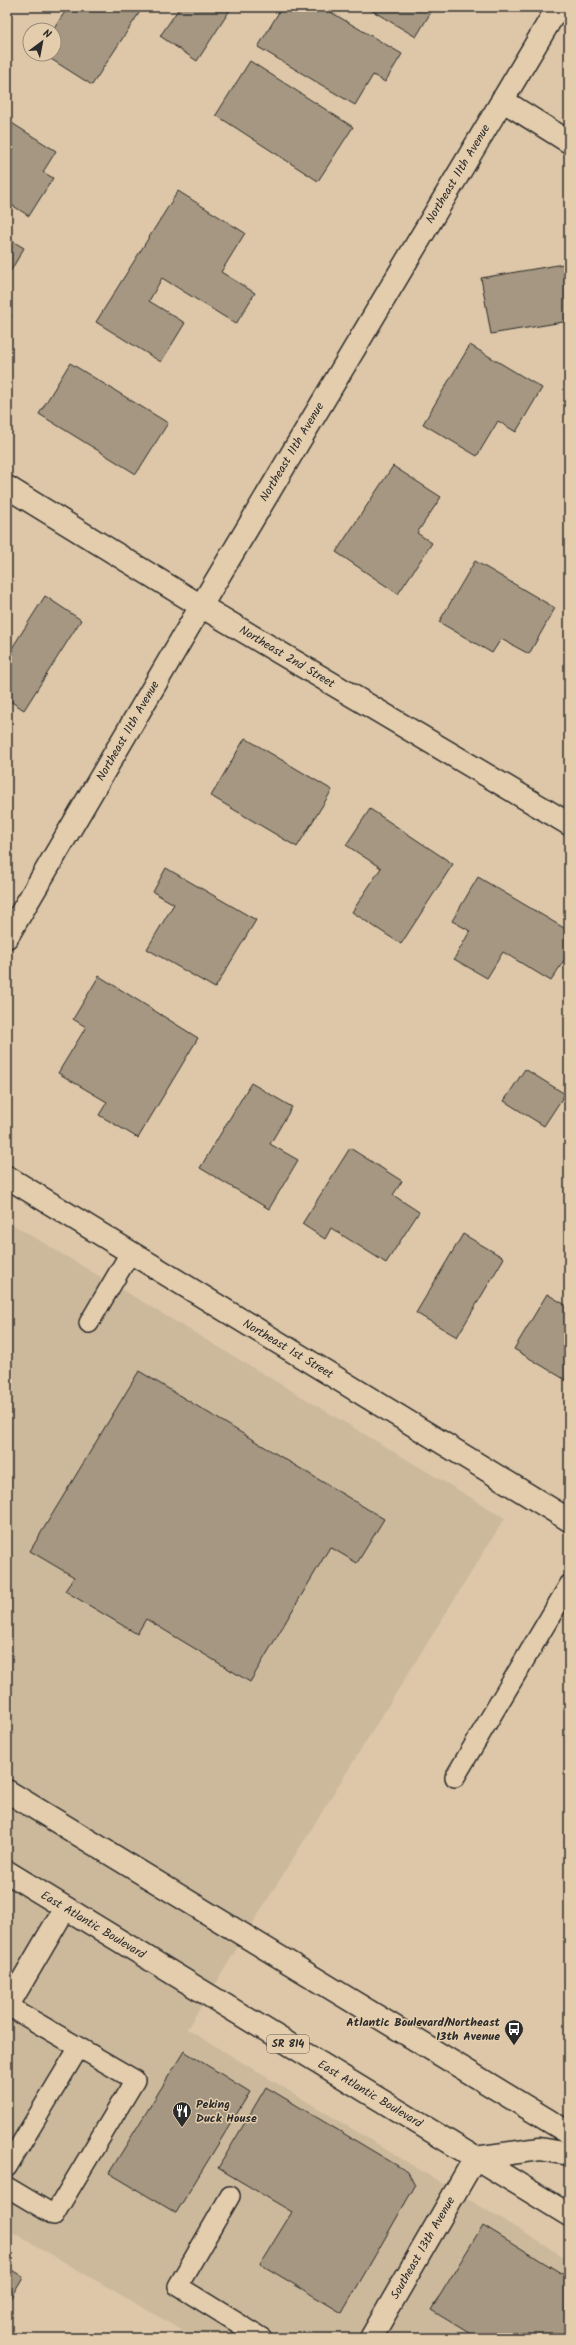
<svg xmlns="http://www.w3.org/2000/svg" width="576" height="2345" viewBox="0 0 576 2345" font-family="Kalam,sans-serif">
<rect width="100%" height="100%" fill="#ddc7a8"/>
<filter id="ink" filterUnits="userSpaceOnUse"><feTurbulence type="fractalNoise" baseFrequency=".025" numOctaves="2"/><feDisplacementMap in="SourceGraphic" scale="8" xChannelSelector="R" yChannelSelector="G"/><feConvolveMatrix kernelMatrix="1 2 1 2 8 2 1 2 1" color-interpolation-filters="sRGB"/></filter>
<g filter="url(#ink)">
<!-- built -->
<path fill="#ccb99c" d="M7 1221 505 1518 187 2029 569 2260V2338H195L7 2229Z"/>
<!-- building -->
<path fill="#a59781" stroke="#2b2b2b" d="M68 7H143L92 85 43 54H54L53 30Z
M180 7H232L197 61 160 36Z
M282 7H322L402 54 385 82 373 75 355 105 258 47Z
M366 7H434L416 37Z
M250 61 353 127 318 181 216 115Z
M7 120 56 151 43 172 53 178 29 216 7 202Z
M178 191 245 233 221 272 255 293 236 324 162 278 149 301 185 323 161 362 96 322Z
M7 238 24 248 7 277Z
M569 263V321L491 334 481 278Z
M7 313 12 316 7 323Z
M470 345 542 388 516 432 498 421 477 456 423 424Z
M70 363 168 423 136 474 39 414Z
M393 466 441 497 417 533 432 543 398 594 336 552Z
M475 561 555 608 529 654 501 639 492 653 439 622Z
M45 596 81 620 24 710 7 699V656Z
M245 738 332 790 297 847 211 796Z
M370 809 453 864 401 944 352 912 381 868 346 845Z
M166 868 256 920 215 988 147 949 174 904 153 892Z
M478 877 569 931V952L551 981 503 952 487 978 454 959 470 931 452 921Z
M99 976 198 1038 138 1138 99 1115 107 1102 58 1073 86 1027 73 1019Z
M525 1069 565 1094 544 1126 504 1101Z
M251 1083 292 1107 270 1144 298 1160 269 1209 200 1168Z
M350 1148 402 1181 393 1195 419 1212 386 1263 331 1228 325 1239 302 1224Z
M463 1234 504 1258 457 1337 416 1313Z
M547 1294 569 1307V1382L514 1349Z
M139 1371 384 1519 357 1563 330 1547 250 1682 146 1619 137 1634 65 1591 74 1577 30 1551Z
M184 2051 250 2092 176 2213 109 2173Z
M266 2087 408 2172 415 2186 342 2313 260 2264 292 2212 218 2168Z
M483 2225 569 2278V2338H477L431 2310Z
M7 2267 23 2277 7 2304Z"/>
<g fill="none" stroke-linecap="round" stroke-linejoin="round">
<!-- lane casing -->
<g stroke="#2b2b2b" stroke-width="22">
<path id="lane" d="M89 1323 130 1253
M455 1777 569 1585
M7 2167 78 2049
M7 2187 54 2215 135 2080 8 2006
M230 2196 178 2286 262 2338"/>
</g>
<!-- street casing -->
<g stroke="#2b2b2b" stroke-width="25">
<path id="street" d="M502 100 569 142
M7 487 201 606 569 824
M7 937 201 606 558 7
M7 1177 569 1520
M7 2007 65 1908
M371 2338 475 2158"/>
</g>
<!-- primary casing -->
<g stroke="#2b2b2b" stroke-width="25">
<path id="primary" d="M7 1791 569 2133
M7 1872 569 2215
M475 2158 540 2149 569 2154"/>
</g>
<!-- lane -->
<use href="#lane" stroke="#e4cdad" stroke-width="19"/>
<!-- street -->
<use href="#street" stroke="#e4cdad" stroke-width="22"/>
<!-- primary -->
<use href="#primary" stroke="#e4cdad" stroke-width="22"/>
</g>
</g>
<!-- icons -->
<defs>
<g id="bus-pin" transform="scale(1)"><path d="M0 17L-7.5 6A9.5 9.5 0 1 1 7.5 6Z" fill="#2b2b2b" stroke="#e4cdad"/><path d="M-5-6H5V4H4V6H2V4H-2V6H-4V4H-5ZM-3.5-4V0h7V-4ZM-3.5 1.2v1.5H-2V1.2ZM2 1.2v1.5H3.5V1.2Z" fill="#fff"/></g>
<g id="restaurant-pin" transform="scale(1)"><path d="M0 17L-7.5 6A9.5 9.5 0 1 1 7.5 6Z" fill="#2b2b2b" stroke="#e4cdad"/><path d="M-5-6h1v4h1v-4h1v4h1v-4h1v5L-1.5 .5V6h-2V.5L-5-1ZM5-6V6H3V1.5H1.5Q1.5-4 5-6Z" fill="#fff"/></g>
</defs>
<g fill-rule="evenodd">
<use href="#bus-pin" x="514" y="2029"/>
<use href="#restaurant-pin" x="182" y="2111"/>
</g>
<g text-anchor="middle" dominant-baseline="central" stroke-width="3" stroke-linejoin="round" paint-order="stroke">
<!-- shield labels -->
<rect fill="#e4cdad" stroke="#625c52" stroke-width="1" x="267" y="2035" width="42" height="18" rx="3"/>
<g font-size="11" font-weight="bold" fill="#2b2b2b">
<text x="288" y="2044">SR 814</text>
</g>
<!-- street labels -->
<g font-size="12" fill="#2b2b2b" stroke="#e4cdad">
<text transform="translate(458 174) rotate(-59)">Northeast 11th Avenue</text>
<text transform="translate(292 452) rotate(-59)">Northeast 11th Avenue</text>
<text transform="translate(287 657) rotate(31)">Northeast 2nd Street</text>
<text transform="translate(128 731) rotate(-60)">Northeast 11th Avenue</text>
<text transform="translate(288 1349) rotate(31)">Northeast 1st Street</text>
<text transform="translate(93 1925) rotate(31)">East Atlantic Boulevard</text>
<text transform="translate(370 2094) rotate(31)">East Atlantic Boulevard</text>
<text transform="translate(423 2248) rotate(-60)">Southeast 13th Avenue</text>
</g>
<!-- poi labels -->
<g font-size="12" font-weight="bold" fill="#2b2b2b" stroke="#e4cdad" text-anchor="end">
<text x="500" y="2022">Atlantic Boulevard/Northeast<tspan x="500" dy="14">13th Avenue</tspan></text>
<text x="196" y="2104" text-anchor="start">Peking<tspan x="196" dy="14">Duck House</tspan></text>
</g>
</g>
<!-- margin -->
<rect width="576" height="2345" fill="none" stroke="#e4cdad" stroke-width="24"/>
<rect x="12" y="12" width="552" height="2321" fill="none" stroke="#2b2b2b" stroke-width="1.5" filter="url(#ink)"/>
<!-- north arrow -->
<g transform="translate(42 42) rotate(32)"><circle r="19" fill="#e4cdad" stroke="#9a8c79"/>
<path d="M0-3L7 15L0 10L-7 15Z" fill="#2b2b2b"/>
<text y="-6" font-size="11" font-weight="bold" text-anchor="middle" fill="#2b2b2b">N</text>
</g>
</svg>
